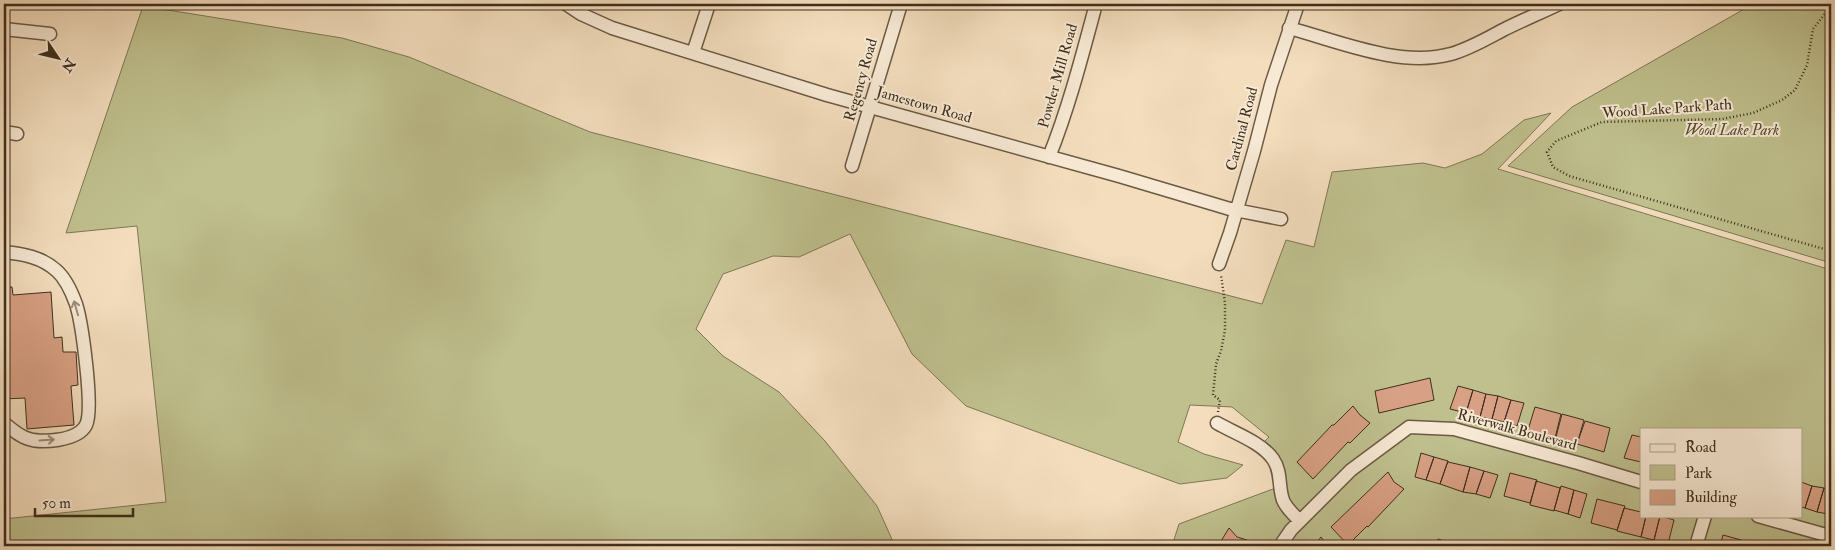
<svg xmlns="http://www.w3.org/2000/svg" width="1835" height="550" viewBox="0 0 1835 550" font-family="'IM FELL Double Pica',serif">
<rect width="100%" height="100%" fill="#f3ddbd"/>
<filter id="stains"><feTurbulence type="fractalNoise" baseFrequency=".004" numOctaves="4"/><feColorMatrix values="0 0 0 0 .2 0 0 0 0 .09 0 0 0 0 .02 0 0 0 .5 -.17"/></filter>
<radialGradient id="worn" r=".72"><stop offset=".6" stop-color="#630" stop-opacity="0"/><stop offset="1" stop-color="#630" stop-opacity=".3"/></radialGradient>
<!-- green -->
<path fill="#bfc08e" stroke="#7e7855" fill-rule="evenodd" d="M1753 4H1831V263L1508 166 1572 107Z
M143 6 342 38 409 57 590 132 1262 304 1286 240 1314 247 1332 172 1423 163 1445 168 1482 154 1524 120 1551 113 1498 169 1831 270V546H1172L1179 524 1281 486C1290 465 1277 458 1264 442L1269 437 1232 407 1190 405 1178 442 1204 454 1243 465 1227 478 1180 484 966 406 912 354 850 234 799 257 773 256 723 274 696 329 723 356 779 392 825 441 877 506 895 546H4V519L166 502 137 226 66 233ZM1641 429H1801V516H1641Z"/>
<!-- building -->
<path fill="#d8a084" stroke="#3e2f1c" d="M4 287H12L13 295 51 292 54 338 62 337 63 352H76L78 385 71 386 74 425 27 429 25 398 4 399Z
M1430 378 1434 400 1379 413 1375 391Z
M1458 386 1473 390 1466 413 1450 409Z
M1473 390 1486 394 1480 417 1466 413Z
M1486 394 1498 396 1492 419H1489L1480 417Z
M1498 396 1511 400 1504 422 1492 419Z
M1511 400 1524 403 1517 426 1504 422Z
M1353 406 1360 415 1370 423 1350 443 1348 442 1313 479 1297 462 1332 425H1334Z
M1535 407 1561 414 1555 438 1528 430Z
M1562 414 1584 420 1577 444 1556 437Z
M1585 421 1610 428 1604 452 1577 444Z
M1632 435 1641 437V462L1624 458Z
M1421 453 1434 457 1426 480 1415 477Z
M1434 457 1448 461 1440 484 1426 480Z
M1448 461V462L1470 467 1463 492 1440 484Z
M1470 467 1484 471 1476 494 1463 492Z
M1484 471 1498 475 1490 498 1476 494Z
M1388 472 1394 482 1404 489 1368 527 1367 526 1348 545 1331 527Z
M1510 473 1537 480 1530 503 1504 496Z
M1536 481 1560 488 1554 511 1530 505Z
M1801 482 1812 486 1805 508 1801 507Z
M1561 486 1574 490 1568 514 1554 510Z
M1812 486 1824 488 1817 512 1805 508Z
M1824 488 1831 490V504L1828 514 1817 512Z
M1574 490 1587 494 1580 518 1568 514Z
M1597 499 1625 506 1617 530 1591 523Z
M1624 508 1641 512V516H1646L1641 537 1617 531Z
M1646 516H1660L1654 540 1641 537Z
M1660 516 1674 520 1668 544 1654 540Z
M1229 528 1237 537 1247 540 1244 546H1218Z
M1723 535 1763 546H1720Z
M1321 537 1328 546H1314Z
M1438 539 1452 544 1451 546H1435Z"/>
<g fill="none" stroke-linecap="round" stroke-linejoin="round">
<!-- minor casing -->
<g stroke="#6b5a44" stroke-width="15">
<path id="minor" d="M566 4 581 14 612 28 827 95 1119 176 1230 209 1281 219
M1289 28C1338 41 1400 68 1451 54 1469 49 1486 39 1503 30 1521 21 1540 13 1559 4
M4 29 50 34
M693 53 709 4
M4 132 17 134
M1049 157C1069 107 1082 56 1096 4
M852 166 901 4
M4 252C23 254 42 257 57 271 66 279 72 293 76 304 82 323 94 409 86 425 78 441 40 444 26 438 18 435 10 428 4 423
M1219 264 1230 233 1254 151 1271 85 1298 4
M1217 423C1234 433 1261 442 1273 459 1282 472 1278 486 1283 500 1286 508 1294 515 1300 521
M1758 516 1826 535 1831 540
M1280 546 1291 530 1351 470 1409 427 1454 429 1578 463 1641 482
M1696 546 1705 516"/>
</g>
<!-- path -->
<path stroke="#3e2f1c" stroke-width="2.5" stroke-dasharray="1 2.5" stroke-linecap="butt" d="M1831 6 1813 29 1807 65 1795 90 1782 100 1753 113 1722 119 1602 122 1556 141 1547 152 1553 167 1569 176 1831 251
M1218 412 1220 400 1213 395 1216 364 1221 351 1225 330V303L1221 275"/>
<!-- minor -->
<use href="#minor" stroke="#f7e9d4" stroke-width="12"/>
</g>
<!-- one-way arrows -->
<defs><path id="oneway-shaft" d="M-6 0H5M1.5-3L5.5 0L1.5 3" fill="none" stroke-width="1.6" stroke-linecap="round" stroke-linejoin="round" transform="scale(1.25)"/></defs>
<g stroke="#9a8c78">
<use href="#oneway-shaft" transform="translate(76 308) rotate(-106)"/>
<use href="#oneway-shaft" transform="translate(47 440) rotate(-4)"/>
</g>
<g text-anchor="middle" dominant-baseline="central" stroke-width="4" stroke-linejoin="round" paint-order="stroke">
<!-- street labels -->
<g font-size="15" fill="#3e2f1c" stroke="#f7e9d4">
<text transform="translate(1058 76) rotate(-74)">Powder Mill Road</text>
<text transform="translate(861 80) rotate(-74)">Regency Road</text>
<text transform="translate(924 105) rotate(16)">Jamestown Road</text>
<text transform="translate(1667 109) rotate(-4)">Wood Lake Park Path</text>
<text transform="translate(1242 129) rotate(-75)">Cardinal Road</text>
<text transform="translate(1517 430) rotate(15)">Riverwalk Boulevard</text>
</g>
<!-- park labels -->
<g font-size="15" font-style="italic" fill="#584c33" stroke="#f7e9d4">
<text x="1732" y="130">Wood Lake Park</text>
</g>
</g>
<!-- margin -->
<rect width="1835" height="550" fill="none" stroke="#f3ddbd" stroke-width="20"/>
<rect x="5" y="5" width="1825" height="540" fill="none" stroke="#3e2f1c" stroke-width="2.5"/>
<rect x="10" y="10" width="1815" height="530" fill="none" stroke="#3e2f1c"/>
<!-- legend -->
<rect x="1640" y="428" width="162" height="90" fill="#f7e9d4" stroke="#ad9f8a"/>
<rect x="1650" y="444" width="25" height="8" fill="#f7e9d4" stroke="#ad9f8a"/>
<text x="1685" y="452" font-size="15" fill="#3e2f1c">Road</text>
<rect x="1650" y="465" width="25" height="15" fill="#bfc08e" stroke="#ad9f8a"/>
<text x="1685" y="478" font-size="15" fill="#3e2f1c">Park</text>
<rect x="1650" y="490" width="25" height="15" fill="#d8a084" stroke="#ad9f8a"/>
<text x="1685" y="502" font-size="15" fill="#3e2f1c">Building</text>
<!-- north arrow -->
<g transform="translate(58 58) rotate(125)" stroke="#f7e9d4" stroke-width="4" paint-order="stroke">
<path d="M0-4L9 19L0 12L-9 19Z" fill="#3e2f1c"/>
<text y="-8" font-size="14" font-weight="bold" text-anchor="middle" fill="#3e2f1c">N</text>
</g>
<!-- scale -->
<path d="M35 508v8h98v-8" fill="none" stroke="#3e2f1c" stroke-width="2.5"/>
<text x="42" y="508" font-size="15" fill="#3e2f1c" stroke="#f7e9d4" stroke-width="4" paint-order="stroke">50 m</text>
<rect width="100%" height="100%" filter="url(#stains)"/>
<rect width="100%" height="100%" fill="url(#worn)"/>
</svg>
